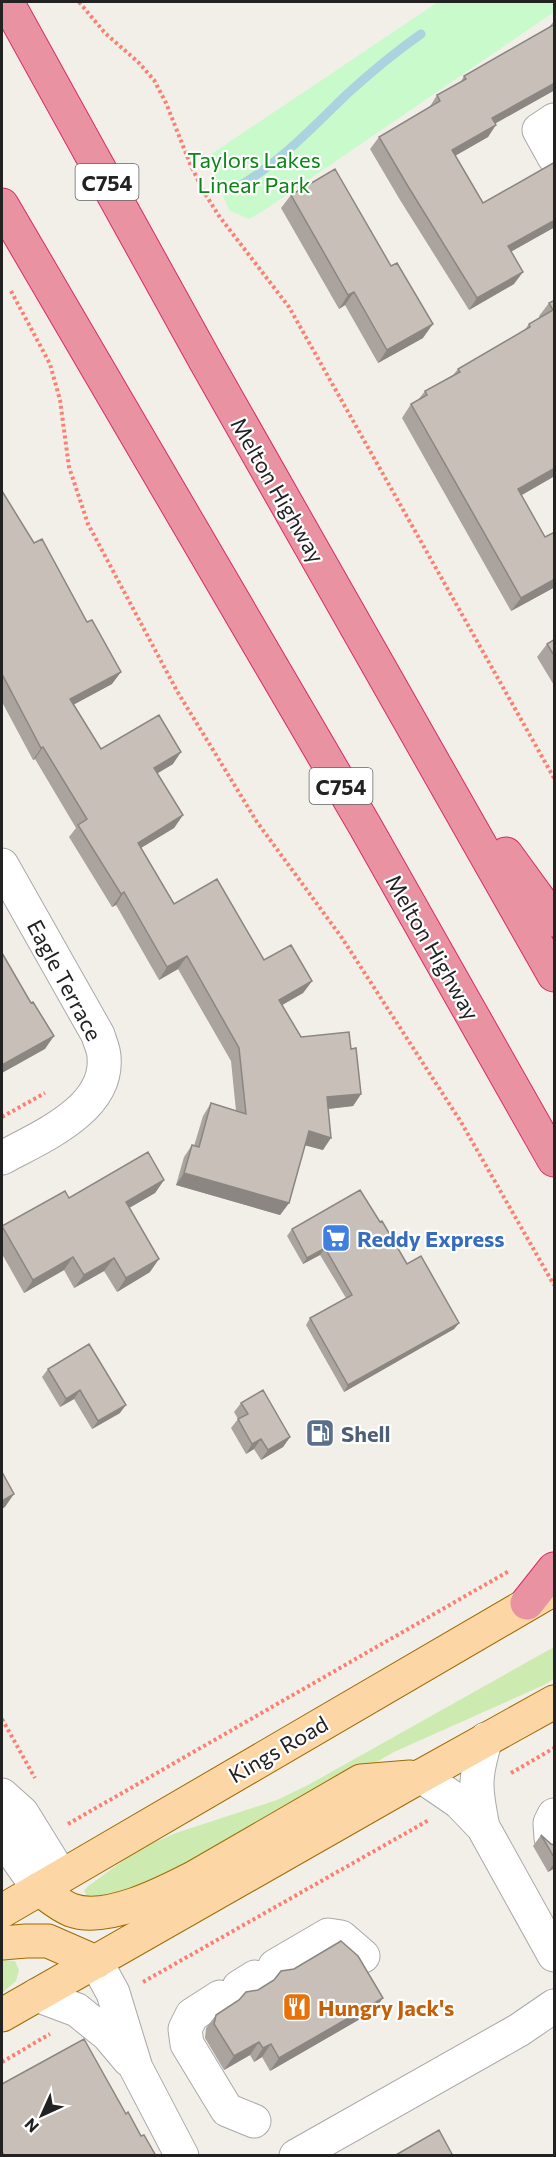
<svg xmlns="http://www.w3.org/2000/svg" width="556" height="2157" viewBox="0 0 556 2157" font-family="Commissioner,sans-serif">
<rect width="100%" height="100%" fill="#f2efe9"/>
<!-- grass -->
<path fill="#cdebb0" d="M554 1647V1679L544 1685 394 1752 180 1874 121 1894 88 1897 84 1891 87 1887 125 1859 148 1845 176 1833 277 1800 308 1785Z
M2 1960 15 1961 19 1970 16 1981 2 1993Z"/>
<!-- park -->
<path fill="#c8facc" d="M438 2H554V12L266 209 249 219 229 210 207 157Z"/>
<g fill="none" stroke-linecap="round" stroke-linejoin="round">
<!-- stream -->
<path stroke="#aad3df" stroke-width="9" d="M234 189C277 165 311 129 346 95 370 73 394 53 421 34"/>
<!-- minor casing -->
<g stroke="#a9a9a9" stroke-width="35">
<path id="minor" d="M554 120 539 130 554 157
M2 865 98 1035C100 1042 104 1050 104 1057 109 1110 38 1138 2 1158
M421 1776 459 1802 483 1827 554 1955
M2 1795 22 1813 61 1876
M483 1827C475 1788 474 1777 486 1739
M2 1829 14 1854 39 1889
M551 1838 550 1823 554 1815
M96 1962 113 1993 136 2068 182 2156
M275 1966 328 1935 341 1937 363 1956
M239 1987 255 1977
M37 1995 77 2010 108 2035 129 2060
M220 1997 192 2015 185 2029 187 2044 227 2110 254 2121
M296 2156 519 2030 554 2006"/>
</g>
<!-- major casing -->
<g stroke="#a06b00" stroke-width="35">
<path id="major" d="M39 1889C49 1896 59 1905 71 1910 106 1923 164 1893 195 1877L361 1781 410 1777
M2 1911 552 1590
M2 1943 26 1941H48L96 1962
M2 2015 421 1776 554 1702"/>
</g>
<!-- highway casing -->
<g stroke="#dc2a67" stroke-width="35">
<path id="highway" d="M7 2 206 362 554 975
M2 205 365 826 554 1160
M506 854 554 920
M527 1603 554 1569"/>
</g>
<!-- path -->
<path stroke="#fa8072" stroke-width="4" stroke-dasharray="3 3" stroke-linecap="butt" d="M79 2 105 33 138 62 154 80 166 103 191 166 204 192 219 216 289 307 554 778
M11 291 50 364 60 400 69 467 88 524 177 691 257 822 342 938 461 1122 554 1285
M2 1117 45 1093
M2 1719 35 1778
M511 1773 554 1748
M68 1824 509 1571
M143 1982 429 1820
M2 2062 50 2034"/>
<!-- minor -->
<use href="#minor" stroke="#fff" stroke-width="33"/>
<!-- major -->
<use href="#major" stroke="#fcd6a4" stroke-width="33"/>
<!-- highway -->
<use href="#highway" stroke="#e892a2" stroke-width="33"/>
</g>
<!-- wall -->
<path fill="#aba49e" d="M555 20V90L495 123 488 137 455 156 483 203 555 162V227L511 251 514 284 469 310 400 200 370 149 379 137 429 108 437 95 460 83 464 76 549 27Z
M291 195 423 338 378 363 345 305 339 309 281 208Z
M555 300 521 495 545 537 555 532V587L511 611 402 418 411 404 418 400 425 391 453 375 458 369 523 332 529 324 540 318 539 316 549 303Z
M2 491 112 684 74 704 101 749 173 764 157 773 183 815 174 828 141 848 174 904 264 960 312 981 303 993 282 1005 301 1037 351 1049 361 1094 353 1106 328 1109 323 1150 305 1145 289 1203 280 1215 176 1185 184 1157 192 1145 194 1146 203 1116 211 1103 236 1111 231 1061 178 969 159 980 116 905 112 907 69 837 76 828 35 759 33 760 2 702Z
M555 639V687L537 657 547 644Z
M164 1180 155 1193 129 1208 150 1272 117 1292 104 1271 74 1288 64 1270 24 1293 2 1254V1226L69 1198Z
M380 1222 407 1264 459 1323 454 1329 344 1392 306 1325 310 1318 346 1298 320 1255 303 1264 287 1236 292 1229Z
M48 1369 120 1413 92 1429 74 1399 60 1407 42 1377Z
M241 1403 290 1437 283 1447 261 1460 254 1449 246 1454 231 1428 238 1419 234 1412Z
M541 1835 551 1844 555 1845V1868L548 1872 533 1846Z
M274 1980 374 2011 270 2071 262 2057 254 2062 250 2055 224 2070 205 2038 206 2028 216 2015Z"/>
<!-- shaded-wall -->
<path fill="#8b8681" d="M555 83V90L484 130 492 118Z
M496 125 488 137 444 162 452 150Z
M555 220V227L500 258 508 246Z
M523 272 514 284 469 310 477 298Z
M354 292 345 305 339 309 348 295Z
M433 324 423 338 378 363 387 350Z
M555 468V476L508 503 518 489Z
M555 579V587L511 611 521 598Z
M121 672 112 684 62 711 70 699Z
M43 747 35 759 33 760 41 748Z
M181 752 173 764 145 781 154 768Z
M183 815 174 828 129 855 138 843Z
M124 892 116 905 112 907 121 894Z
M187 956 178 969 159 980 167 967Z
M312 981 303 993 270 1012 279 1000Z
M54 1036 45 1049 2 1073V1065Z
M361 1094 353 1106 318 1110 327 1097Z
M309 1131 331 1138 323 1150 300 1144Z
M184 1173 289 1203 280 1215 176 1185Z
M164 1180 155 1193 117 1215 126 1202Z
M325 1248 320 1255 303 1264 307 1258Z
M73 1257 64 1270 24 1293 33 1280Z
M114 1258 104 1271 74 1288 84 1275Z
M159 1259 150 1272 117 1292 126 1278Z
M459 1323 454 1329 344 1392 348 1385Z
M80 1390 74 1399 60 1407 66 1399Z
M126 1405 120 1413 92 1429 98 1421Z
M290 1437 283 1447 261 1460 268 1450Z
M261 1439 254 1449 246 1454 252 1444Z
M14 1494 5 1507 2 1509V1501Z
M555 1862V1868L548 1872Z
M383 1998 374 2011 270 2071 279 2058Z
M259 2042 250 2055 224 2070 234 2056Z
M271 2044 262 2057 254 2062 263 2048Z"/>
<!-- building -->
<path fill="#c7bfb8" stroke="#8b8681" stroke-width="1.5" d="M555 24V83L492 118 496 125 452 150 483 203 555 162V220L508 246 523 272 477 298 409 188 379 137 440 101 437 95 466 79 464 76Z
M335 169 391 266 397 263 433 324 387 350 354 292 348 295 291 195Z
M555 300V468L518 489 545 537 555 532V579L521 598 411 404 427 395 425 391 460 372 458 369 530 327 529 324 553 310 549 303Z
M2 491 34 543 42 539 87 622 92 620 121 672 70 699 101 749 159 715 181 752 154 768 183 815 138 843 174 904 217 879 264 960 291 945 312 981 279 1000 301 1037 349 1032 351 1049 356 1048 361 1094 327 1097 331 1138 309 1131 289 1203 184 1173 192 1145 199 1147 211 1103 246 1114 239 1048 187 956 167 967 124 892 121 894 78 825 87 819 43 747 41 748 2 674Z
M555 639V657L547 644Z
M2 953 31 1003 33 1002 54 1036 2 1065Z
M148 1152 164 1180 126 1202 159 1259 126 1278 114 1258 84 1275 73 1257 33 1280 2 1226 65 1191 69 1198Z
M360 1190 380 1222 382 1221 407 1264 421 1256 459 1323 348 1385 310 1318 352 1295 325 1248 307 1258 292 1229Z
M89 1344 126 1405 98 1421 80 1390 66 1399 48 1369Z
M263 1390 290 1437 268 1450 261 1439 252 1444 238 1419 248 1414 241 1403Z
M2 1472 14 1494 2 1501Z
M541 1835 551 1844 555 1845V1859Z
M341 1941 358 1956 383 1998 279 2058 271 2044 263 2048 259 2042 234 2056 214 2024 216 2015 239 2000 246 1992 258 1990 274 1980 281 1971 294 1969Z
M84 2039 126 2114 128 2112 141 2136 144 2135 156 2156H4L2 2151V2084Z
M439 2130 453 2156H394Z"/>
<!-- icons -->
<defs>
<g id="supermarket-square" transform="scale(1.5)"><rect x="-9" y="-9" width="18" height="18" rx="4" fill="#3f7fe0" stroke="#fff"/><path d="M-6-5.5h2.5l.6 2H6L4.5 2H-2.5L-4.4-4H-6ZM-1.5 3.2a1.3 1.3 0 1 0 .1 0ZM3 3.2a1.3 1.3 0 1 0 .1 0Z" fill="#fff"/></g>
<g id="fuel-square" transform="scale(1.5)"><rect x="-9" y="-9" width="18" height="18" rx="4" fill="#5c6f8a" stroke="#fff"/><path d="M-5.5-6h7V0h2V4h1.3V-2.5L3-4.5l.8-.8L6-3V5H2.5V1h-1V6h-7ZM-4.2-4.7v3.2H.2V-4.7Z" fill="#fff"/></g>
<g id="restaurant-square" transform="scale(1.5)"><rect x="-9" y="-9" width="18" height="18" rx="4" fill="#e8710a" stroke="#fff"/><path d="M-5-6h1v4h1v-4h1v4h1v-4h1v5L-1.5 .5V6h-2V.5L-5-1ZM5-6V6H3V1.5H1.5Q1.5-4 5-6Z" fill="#fff"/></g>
</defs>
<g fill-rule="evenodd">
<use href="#supermarket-square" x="336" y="1238"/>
<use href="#fuel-square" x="320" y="1433"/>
<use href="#restaurant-square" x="297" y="2007"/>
</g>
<g text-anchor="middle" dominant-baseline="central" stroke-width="4.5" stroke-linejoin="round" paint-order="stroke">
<!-- shield labels -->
<g fill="#fff" stroke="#646464" stroke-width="1.5">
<rect x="75.5" y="164" width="63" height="36" rx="4.5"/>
<rect x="309.5" y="768" width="63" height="36" rx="4.5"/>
</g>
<g font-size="21" font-weight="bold" fill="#222">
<text x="107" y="182">C754</text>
<text x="341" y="786">C754</text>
</g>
<!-- park labels -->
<g font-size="22" fill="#0c8416" stroke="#fff">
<text x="254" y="159">Taylors Lakes<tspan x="254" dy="25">Linear Park</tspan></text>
</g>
<!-- street labels -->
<g font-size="22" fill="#222" stroke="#fff">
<text transform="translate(278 490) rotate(60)">Melton Highway</text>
<text transform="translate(433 947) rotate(60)">Melton Highway</text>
<text transform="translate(65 980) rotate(62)">Eagle Terrace</text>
<text transform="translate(278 1749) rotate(-30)">Kings Road</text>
</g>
<!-- shop labels -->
<g font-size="22" font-weight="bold" fill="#366cbe" stroke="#fff" text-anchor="start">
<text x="357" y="1238">Reddy Express</text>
</g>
<!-- service labels -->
<g font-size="22" font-weight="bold" fill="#4e5e75" stroke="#fff" text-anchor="start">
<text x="341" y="1433">Shell</text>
</g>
<!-- food labels -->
<g font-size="22" font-weight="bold" fill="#c56008" stroke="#fff" text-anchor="start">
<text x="318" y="2007">Hungry Jack's</text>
</g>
</g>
<!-- border -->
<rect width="556" height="2157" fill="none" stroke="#222222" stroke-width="6"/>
<!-- north arrow -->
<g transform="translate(42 2115) rotate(225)" stroke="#ffffff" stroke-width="4.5" paint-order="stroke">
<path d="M0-4.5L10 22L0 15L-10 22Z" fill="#222222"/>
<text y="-9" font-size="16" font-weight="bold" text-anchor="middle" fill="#222222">N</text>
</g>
</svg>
